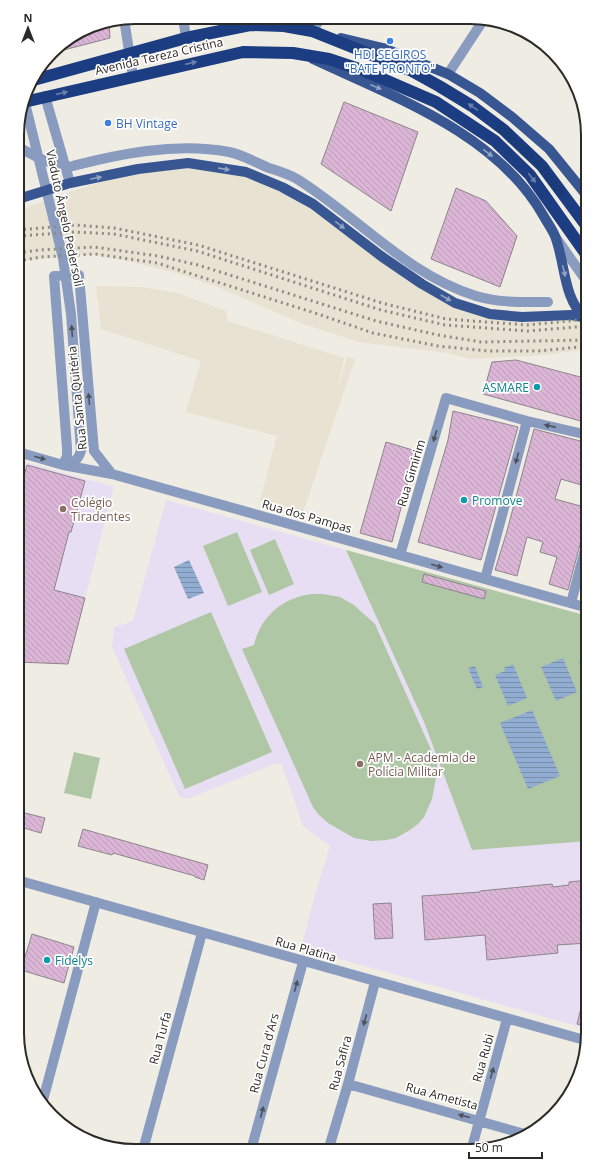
<svg xmlns="http://www.w3.org/2000/svg" width="605" height="1168" viewBox="0 0 605 1168" font-family="'Open Sans',sans-serif">
<defs>
<pattern id="water-rules" width="6" height="5" patternUnits="userSpaceOnUse"><rect width="6" height="5" fill="#92add2"/><path d="M0 2.5h6" fill="none" stroke="#778daa"/></pattern>
<pattern id="building-back-hatch" width="6" height="6" patternUnits="userSpaceOnUse"><rect width="6" height="6" fill="#dbb5d6"/><path d="M-1 5l2 2M0 0l6 6M5-1l2 2" fill="none" stroke="#bc9cb8"/></pattern>
</defs>
<rect width="100%" height="100%" fill="#efece3"/>
<!-- built -->
<path fill="#e8e2d2" d="M177 167 206 168 235 173 274 186 313 210 462 309 581 316 584 332H588V349L545 355 470 359 446 353 358 342 303 324 220 288 173 272 122 260 96 255H79L47 258 18 262V211L66 193 122 176Z
M96 286 142 287 178 293 226 311 228 321 344 358 337 392 347 357 355 359 303 512 260 500 277 436 186 412 201 361 101 329Z"/>
<!-- education -->
<path fill="#e7def3" d="M18 460 114 487 85 598 54 590 66 543 18 530Z
M166 500 346 550 424 722 472 850 588 841V1029L301 948 314 898 330 846 303 826 282 765 277 763 187 799 179 796 112 647 114 627 133 621Z"/>
<!-- pitch -->
<path fill="#afc7a5" d="M237 532 262 592 228 606 203 546Z
M275 539 294 584 269 595 250 550Z
M346 550 588 616V841L472 850 424 722Z
M313 594H323L340 597 354 605 375 624 437 763V773L432 799 424 817 418 824 410 830 396 838 387 840 371 841 354 838 328 823 319 815 313 807 242 649 254 645C261 615 284 597 313 594Z
M211 612 272 752 185 789 124 649Z
M74 752 100 758 91 799 64 793Z"/>
<!-- water -->
<path fill="url(#water-rules)" d="M189 560 204 593 188 599 174 567Z
M588 656V671L581 669 579 662 582 658Z
M563 658 577 692 556 701 541 667Z
M513 664 527 698 508 706 495 675 505 671 504 668Z
M475 666 483 687 477 689 468 668Z
M532 710 560 776 528 789 500 723Z"/>
<!-- building -->
<path fill="url(#building-back-hatch)" stroke="#8c858b" d="M109 22 110 38 52 53 57 47 90 26Z
M344 102 418 132 391 211 321 164Z
M456 188 486 201 517 236 500 287 431 259Z
M516 360 588 379V423L483 394 492 362Z
M453 411 518 427 481 560 418 542 448 440Z
M534 429 588 443V487L561 479 555 499 588 508V514L568 590 549 584 557 557 540 552 543 542 527 537 517 576 495 570 507 531Z
M386 442 416 451 392 542 360 533Z
M27 465 85 481 71 532H69L54 590 85 598 68 664 17 662 18 504 19 497H18V482L22 483Z
M424 574 486 591 484 599 422 582Z
M17 811 45 818 41 833 17 826Z
M83 829 208 865 204 880 195 877V876L113 853 112 855 78 846Z
M588 880V943L557 945 558 953 487 960 485 935 425 940 422 896 480 892V891L552 884 553 887 569 885V882Z
M391 903 393 938 375 939 373 904Z
M32 934 74 947 64 983 21 970Z
M585 992H588V1027L577 1024Z"/>
<g fill="none" stroke-linecap="round" stroke-linejoin="round">
<!-- minor -->
<path stroke="#899bbe" stroke-width="10" d="M183 17 186 38
M124 19 133 76
M312 31 321 18
M448 74 484 19
M45 96 70 183
M24 99 63 258 71 314 81 451C78 460 74 463 65 465
M18 147 41 159 65 168
M65 168C118 154 175 142 229 152 241 154 257 163 269 168 278 171 288 174 297 179 358 217 406 274 476 296 499 303 523 302 548 302
M583 191 588 183
M557 239 582 275 588 281
M18 452 63 465 112 474 588 608
M63 465 67 456V448L54 276 79 275 94 451 112 474
M400 555 446 398 527 421 588 435
M485 579 527 421
M571 603 588 538
M17 880 588 1041
M348 1084 528 1135
M43 1100 96 902
M143 1150 202 933
M251 1150 303 962
M328 1151 348 1084 375 982
M471 1151 507 1019"/>
<!-- major -->
<path stroke="#385692" stroke-width="10" d="M341 38 383 48 448 74 480 93 512 117 549 149 588 197
M313 59C394 97 496 133 543 215 547 222 552 229 555 236 566 265 562 296 586 320
M18 199 70 183 138 169 188 163 246 172 282 187 313 204 381 256 422 284 455 303 490 314 522 317 571 315 583 317 588 313"/>
<!-- highway -->
<g stroke="#1c3d81" stroke-width="12">
<path id="s1" d="M30 81 186 38 250 25 284 26 312 31 412 71 439 86 472 106 504 130 542 166 588 228"/>
<path d="M24 102 243 52 293 53 329 59 362 70 436 102 495 141 530 175 588 257"/>
</g>
<!-- rail -->
<path stroke="#8d8a84" stroke-width="3" stroke-dasharray="2 4" stroke-linecap="butt" d="M18 230 75 225 114 228 198 245 382 303 446 319 527 325 588 319
M18 236 75 232 114 234 197 251 381 310 445 325 528 331 588 326
M18 253 39 250 94 247 158 256 198 265 376 321 438 335 481 342 588 340
M18 261 41 257 95 254 157 263 318 314 373 333 438 346 488 351H539L588 346"/>
</g>
<!-- one-way arrows -->
<defs><path id="oneway-solid" d="M-6-.8H1V-3.2L6.5 0L1 3.2V.8H-6Z"/></defs>
<g fill="#6b81ad">
<use href="#oneway-solid" transform="translate(191 63) rotate(-13)"/>
<use href="#oneway-solid" transform="translate(62 93) rotate(-13)"/>
<use href="#oneway-solid" transform="translate(473 107) rotate(-145)"/>
<use href="#oneway-solid" transform="translate(532 178) rotate(52)"/>
</g>
<g fill="#92a2c3">
<use href="#oneway-solid" transform="translate(376 87) rotate(22)"/>
<use href="#oneway-solid" transform="translate(488 153) rotate(37)"/>
<use href="#oneway-solid" transform="translate(224 169) rotate(8)"/>
<use href="#oneway-solid" transform="translate(96 178) rotate(-12)"/>
<use href="#oneway-solid" transform="translate(340 225) rotate(38)"/>
<use href="#oneway-solid" transform="translate(564 271) rotate(76)"/>
<use href="#oneway-solid" transform="translate(446 298) rotate(30)"/>
</g>
<g fill="#4d525c">
<use href="#oneway-solid" transform="translate(72 331) rotate(-94)"/>
<use href="#oneway-solid" transform="translate(89 399) rotate(-95)"/>
<use href="#oneway-solid" transform="translate(550 426) rotate(-167)"/>
<use href="#oneway-solid" transform="translate(435 436) rotate(107)"/>
<use href="#oneway-solid" transform="translate(40 458) rotate(16)"/>
<use href="#oneway-solid" transform="translate(517 458) rotate(105)"/>
<use href="#oneway-solid" transform="translate(437 566) rotate(16)"/>
<use href="#oneway-solid" transform="translate(296 986) rotate(-75)"/>
<use href="#oneway-solid" transform="translate(365 1020) rotate(105)"/>
<use href="#oneway-solid" transform="translate(492 1073) rotate(-74)"/>
<use href="#oneway-solid" transform="translate(262 1112) rotate(-75)"/>
<use href="#oneway-solid" transform="translate(464 1116) rotate(-165)"/>
</g>
<!-- markers -->
<g fill="#3f7fe0" stroke="#fff" stroke-width="1.5">
<circle cx="390" cy="41" r="4"/>
<circle cx="108" cy="123" r="4"/>
</g>
<g fill="#0f9aa8" stroke="#fff" stroke-width="1.5">
<circle cx="537" cy="387" r="4"/>
<circle cx="464" cy="500" r="4"/>
<circle cx="47" cy="960" r="4"/>
</g>
<g fill="#8d6e63" stroke="#fff" stroke-width="1.5">
<circle cx="63" cy="509" r="4"/>
<circle cx="360" cy="764" r="4"/>
</g>
<g text-anchor="middle" dominant-baseline="central" stroke-width="3.5" stroke-linejoin="round" paint-order="stroke">
<!-- shop labels -->
<g font-size="12" fill="#366cbe" stroke="#fff">
<text x="390" y="54">HDI SEGIROS<tspan x="390" dy="14">"BATE PRONTO"</tspan></text>
<text x="116" y="123" text-anchor="start">BH Vintage</text>
</g>
<!-- street labels -->
<g font-size="12" fill="#2c2a27" stroke="#fff">
<text transform="translate(159 56) rotate(-13)">Avenida Tereza Cristina</text>
<text transform="translate(65 218) rotate(78)">Viaduto Ângelo Pedersoli</text>
<text transform="translate(77 398) rotate(-96)">Rua Santa Quitéria</text>
<text transform="translate(411 473) rotate(-73)">Rua Gimirim</text>
<text transform="translate(307 516) rotate(16)">Rua dos Pampas</text>
<text transform="translate(306 949) rotate(16)">Rua Platina</text>
<text transform="translate(160 1038) rotate(-75)">Rua Turfa</text>
<text transform="translate(264 1053) rotate(-75)">Rua Cura d'Ars</text>
<text transform="translate(483 1058) rotate(-74)">Rua Rubi</text>
<text transform="translate(340 1063) rotate(-75)">Rua Safira</text>
<text transform="translate(442 1096) rotate(15)">Rua Ametista</text>
</g>
<!-- culture labels -->
<g font-size="12" fill="#0d838f" stroke="#fff" text-anchor="start">
<text x="529" y="387" text-anchor="end">ASMARE</text>
<text x="472" y="500">Promove</text>
<text x="55" y="960">Fidelys</text>
</g>
<!-- education labels -->
<g font-size="12" fill="#785e54" stroke="#fff" text-anchor="start">
<text x="71" y="502">Colégio<tspan x="71" dy="14">Tiradentes</tspan></text>
<text x="368" y="757">APM - Academia de<tspan x="368" dy="14">Polícia Militar</tspan></text>
</g>
<!-- water labels -->
<g font-size="13" font-style="italic" fill="#163a69" stroke="#fff">
<text stroke="none"><textPath href="#s1" startOffset="547">Ribeirão Arrudas</textPath></text>
</g>
</g>
<!-- crop -->
<path d="M0 0H605V1168H0ZM135 24H470A111 111 0 0 1 581 135V1033A111 111 0 0 1 470 1144H135A111 111 0 0 1 24 1033V135A111 111 0 0 1 135 24Z" fill="#fff" fill-rule="evenodd"/>
<path fill="none" stroke="#2c2a27" stroke-width="2" d="M135 24H470A111 111 0 0 1 581 135V1033A111 111 0 0 1 470 1144H135A111 111 0 0 1 24 1033V135A111 111 0 0 1 135 24Z"/>
<!-- north arrow -->
<g transform="translate(28 28)" stroke="#ffffff" stroke-width="3" paint-order="stroke">
<path d="M0-3L7 15L0 10L-7 15Z" fill="#2c2a27"/>
<text y="-6" font-size="11" font-weight="bold" text-anchor="middle" fill="#2c2a27">N</text>
</g>
<!-- scale -->
<path d="M469 1152v6h73v-6" fill="none" stroke="#2c2a27" stroke-width="2"/>
<text x="475" y="1152" font-size="12" fill="#2c2a27" stroke="#ffffff" stroke-width="3" paint-order="stroke">50 m</text>
</svg>
